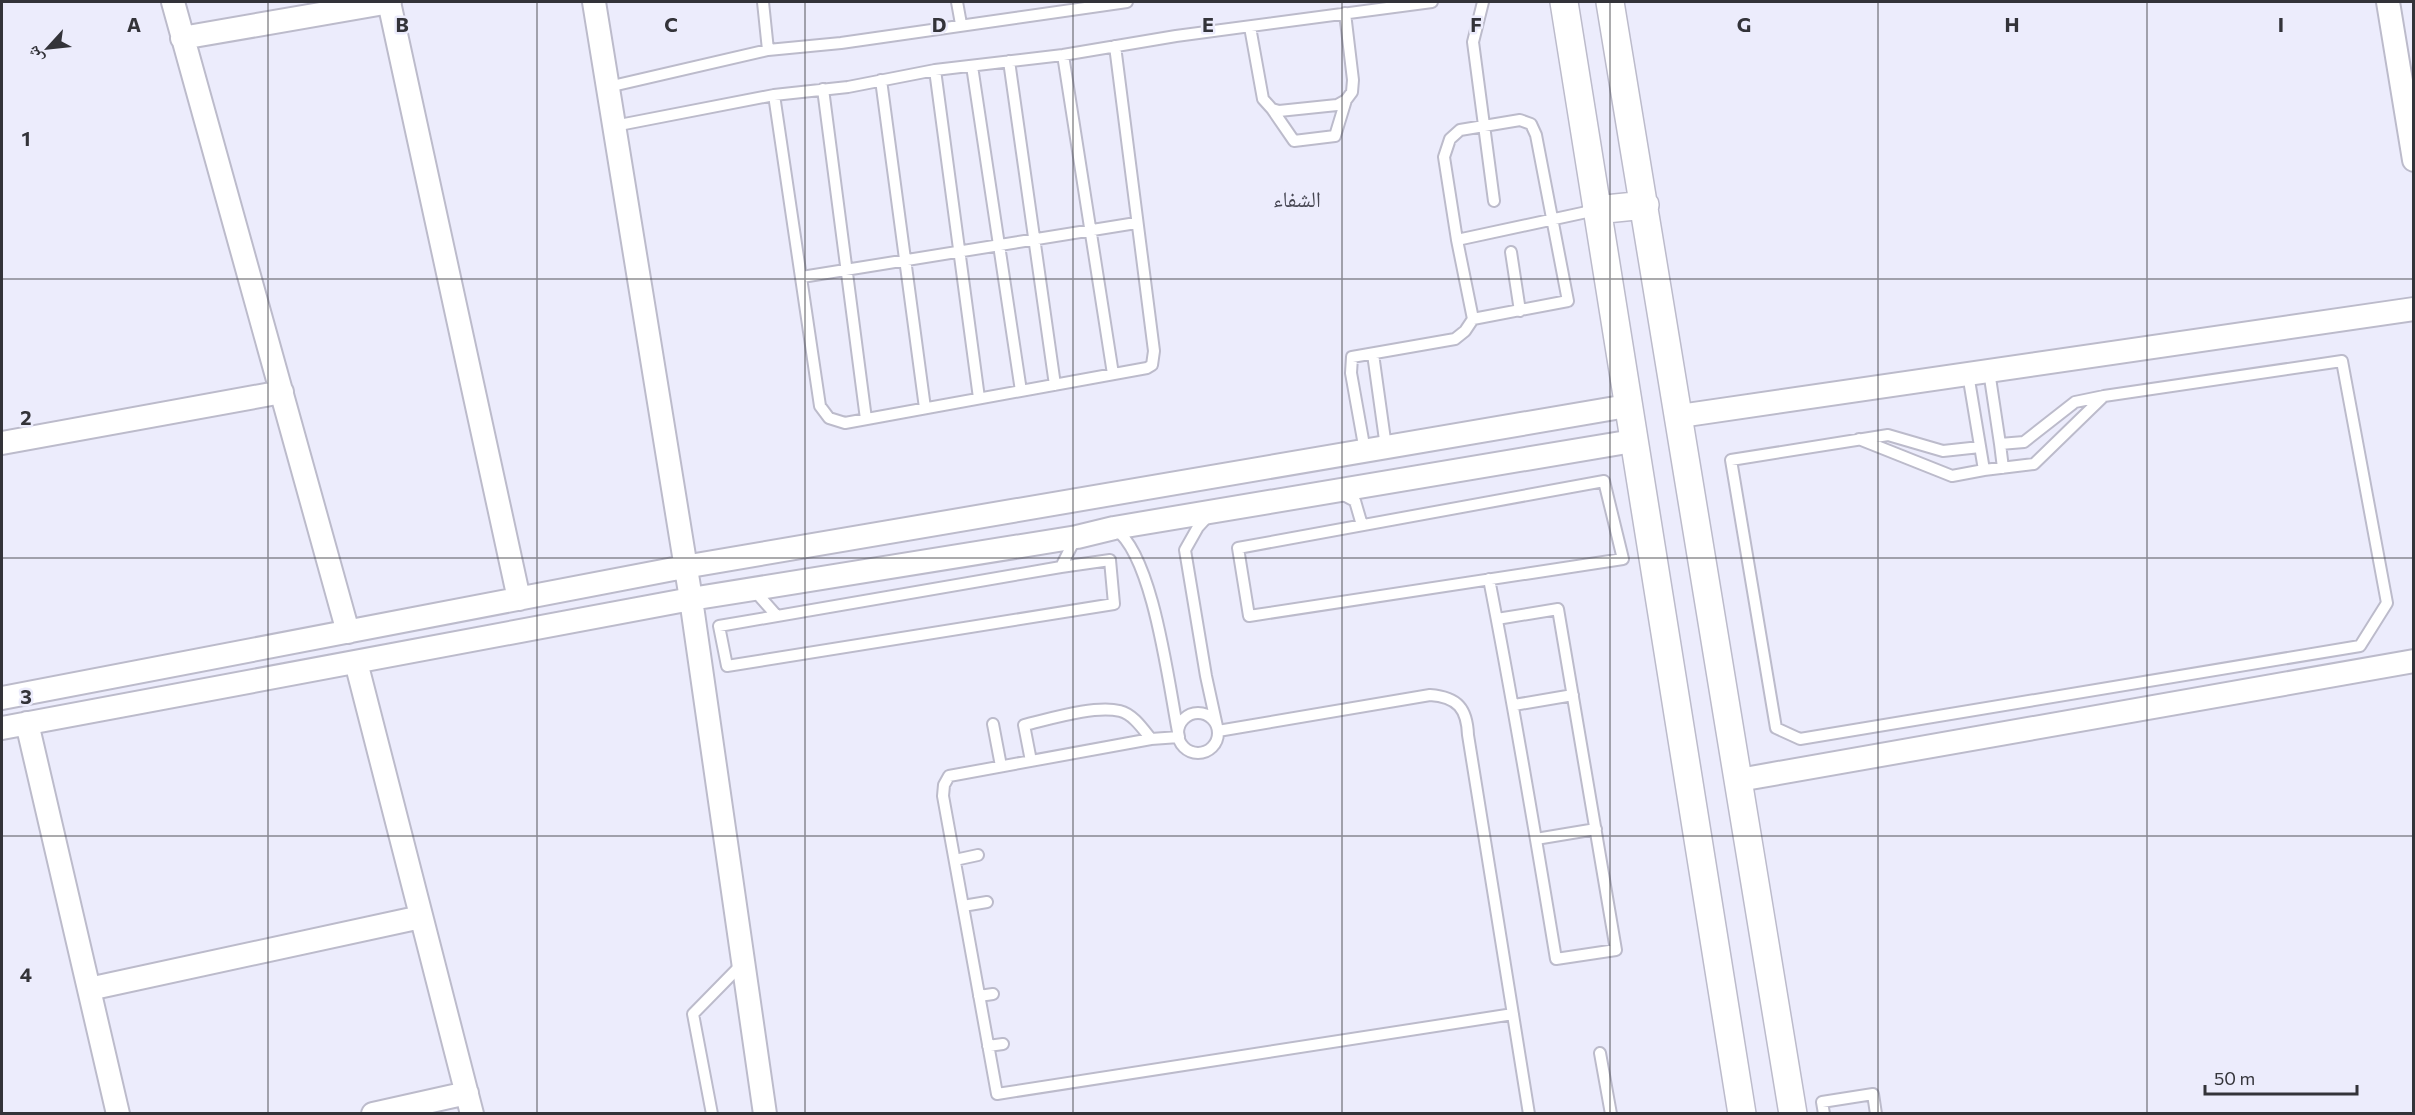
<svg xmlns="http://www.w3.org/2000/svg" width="2415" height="1115" viewBox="0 0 2415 1115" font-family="Commissioner,'Noto Naskh Arabic',sans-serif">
<rect width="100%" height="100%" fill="#ececfc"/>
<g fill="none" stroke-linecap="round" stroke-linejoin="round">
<!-- service casing -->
<g stroke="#bcbbcb" stroke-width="14">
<path id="service" d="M763 2 768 50
M957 2 961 24
M1483 2 1473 42 1494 201
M1250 27 1263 99 1272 109 1279 111 1337 105 1346 100 1352 92 1353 80 1345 13
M1063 55 1113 374
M1009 61 1055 385
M972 66 1021 391
M935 70 979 398
M881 80 925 408
M608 87 768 50 841 43 1127 2
M823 89 866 419
M774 95 820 406 829 418 845 423 1147 368 1152 365 1154 351 1115 46
M1272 109 1294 141 1335 136 1346 100
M614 126 774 95 848 87 935 70 1063 55 1176 36 1432 2
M1457 240 1596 210
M1511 252 1520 311
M802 277 1136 223
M1373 354 1386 447
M1968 374 1984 470 2034 464 2104 396
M1859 439 1952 476 1984 470
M2000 444 2003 468
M1980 447 1943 451 1888 435 1731 460 1776 728 1800 739 2360 646 2387 603 2342 361 2104 396 2075 402 2024 442 2000 444 1989 371
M1365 451 1351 373 1352 357 1455 339 1465 331 1473 319 1457 240 1444 157 1450 139 1460 130 1520 120 1531 124 1536 135 1568 301 1473 319
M1604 481 1623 559 1249 616 1238 548Z
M1340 493 1355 501 1362 525
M1209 515 1198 527 1185 550 1206 676 1218 731 1430 695C1458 697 1467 709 1468 735L1529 1114
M1115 529C1154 556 1169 688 1179 737L1151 739 949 776 944 785 943 796 997 1094 1513 1014
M1061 567 719 626 727 666 1114 604 1110 560 1061 567 1076 537
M1489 579C1514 706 1535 832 1556 959L1616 950 1558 609 1497 619
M753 589 777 616
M1514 705 1573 695
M1178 733a20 20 0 1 1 40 0a20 20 0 1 1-40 0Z
M993 724 1001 766
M1031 761 1024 725C1050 719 1094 705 1120 711 1133 714 1143 729 1151 739
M1536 839 1596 829
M955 860 978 855
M963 906 987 902
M979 996 993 994
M988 1046 1003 1044
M1600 1053 1611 1114
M712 1114 693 1014 743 963
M1824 1114 1822 1102 1873 1094 1876 1114"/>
</g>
<!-- minor casing -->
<g stroke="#bcbbcb" stroke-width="26">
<path id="minor" d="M173 2 348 632
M389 2 519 599
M594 2 691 599 765 1114
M2388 2 2414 160
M182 38 390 2
M1680 416 2414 309
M2 443 282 392
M356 662 472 1114
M2 698 684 567 1627 406
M27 723 118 1114
M2 728 691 599 1077 537 1114 528 1633 441
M1739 780 2414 661
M89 989 421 917
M373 1114 467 1093"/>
</g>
<!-- tertiary casing -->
<g stroke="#bcbbcb" stroke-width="30">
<path id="tertiary" d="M1564 2 1742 1114
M1610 2 1793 1114
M1596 210 1645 205"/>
</g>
<!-- service -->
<use href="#service" stroke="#fff" stroke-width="10"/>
<!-- minor -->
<use href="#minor" stroke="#fff" stroke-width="22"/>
<!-- tertiary -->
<use href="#tertiary" stroke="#fff" stroke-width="27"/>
</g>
<!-- grid -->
<path fill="none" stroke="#333339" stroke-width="1.5" stroke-opacity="0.55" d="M268 2V1114M537 2V1114M805 2V1114M1073 2V1114M1342 2V1114M1610 2V1114M1878 2V1114M2147 2V1114M2 279H2414M2 558H2414M2 836H2414"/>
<g text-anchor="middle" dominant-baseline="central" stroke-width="5" stroke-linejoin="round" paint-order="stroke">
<!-- neighbourhood labels -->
<g font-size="22" fill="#464652" stroke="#ececfc">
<text x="1297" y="198">الشفاء</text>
</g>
</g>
<g font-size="20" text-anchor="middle" font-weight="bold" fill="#333339" stroke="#ececfc" stroke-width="5" stroke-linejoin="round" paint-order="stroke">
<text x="134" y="32">A</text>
<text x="402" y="32">B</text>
<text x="671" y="32">C</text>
<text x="939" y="32">D</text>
<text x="1208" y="32">E</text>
<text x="1476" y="32">F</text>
<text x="1744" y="32">G</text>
<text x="2012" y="32">H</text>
<text x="2281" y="32">I</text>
<text x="26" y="146">1</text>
<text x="26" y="425">2</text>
<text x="26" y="704">3</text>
<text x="26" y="982">4</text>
</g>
<!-- border -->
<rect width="2415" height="1115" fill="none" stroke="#333339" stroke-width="6"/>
<!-- north arrow -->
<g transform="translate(48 48) rotate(243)" stroke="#ececfc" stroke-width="4.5" paint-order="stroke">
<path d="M0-4.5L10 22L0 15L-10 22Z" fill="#333339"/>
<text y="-9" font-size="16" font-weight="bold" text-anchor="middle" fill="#333339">ش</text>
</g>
<!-- scale -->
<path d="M2205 1085v9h152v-9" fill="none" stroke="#333339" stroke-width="3"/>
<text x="2214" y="1085" font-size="18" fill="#333339" stroke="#ececfc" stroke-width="4.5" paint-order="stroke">50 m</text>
</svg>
